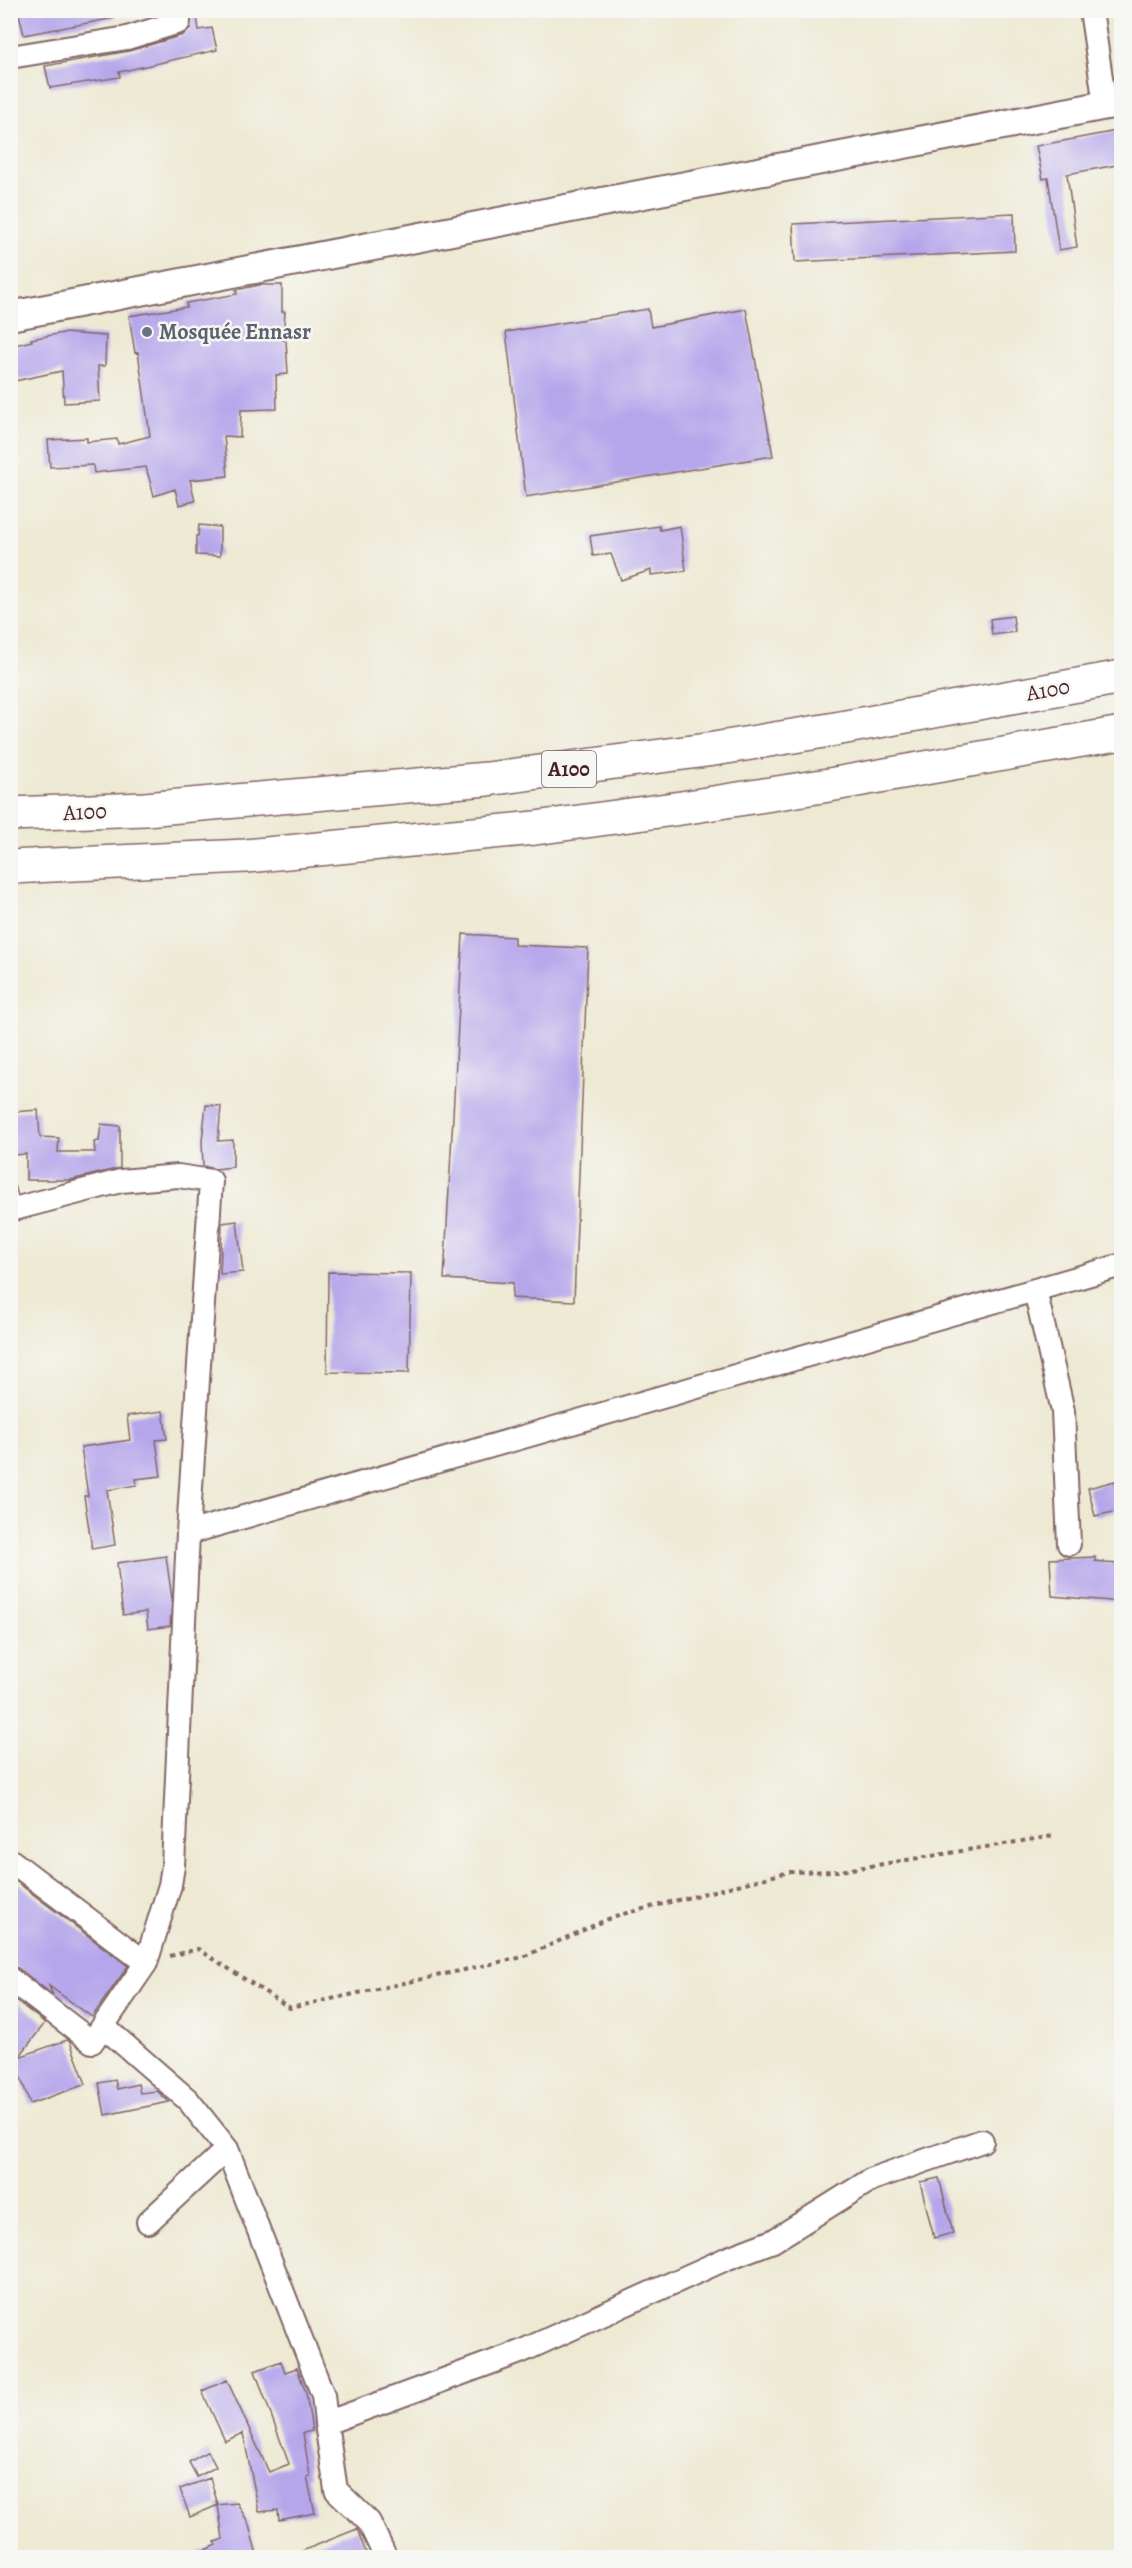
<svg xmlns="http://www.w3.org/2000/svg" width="1132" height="2568" viewBox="0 0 1132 2568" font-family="Alegreya,serif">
<rect width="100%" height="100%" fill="#f6f6f2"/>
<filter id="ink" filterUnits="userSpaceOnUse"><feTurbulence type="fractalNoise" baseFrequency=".0167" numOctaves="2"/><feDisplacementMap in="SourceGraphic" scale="12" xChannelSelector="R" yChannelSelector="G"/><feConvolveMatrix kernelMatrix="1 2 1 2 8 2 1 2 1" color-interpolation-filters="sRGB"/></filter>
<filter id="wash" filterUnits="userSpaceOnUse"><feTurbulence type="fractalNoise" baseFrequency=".008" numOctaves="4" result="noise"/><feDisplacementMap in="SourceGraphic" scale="24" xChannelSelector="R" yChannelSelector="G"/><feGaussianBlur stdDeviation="1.35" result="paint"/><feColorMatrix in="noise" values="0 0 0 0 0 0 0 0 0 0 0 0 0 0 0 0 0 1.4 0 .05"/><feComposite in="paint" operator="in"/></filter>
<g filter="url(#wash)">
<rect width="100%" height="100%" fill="#ede9d3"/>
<g id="blocks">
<!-- building -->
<path fill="#b5a6eb" d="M18 10H114L115 18 24 35Z
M192 10H196L199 30 212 28 217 50 119 72 120 77 50 88 45 66 129 51 183 35 190 29Z
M1122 130V164L1067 174 1077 247 1059 250 1048 178 1043 179 1036 146Z
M1014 213 1015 251 795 262 793 224Z
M259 285H282V312H285L283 340H286L288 374 276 375 277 409 241 410 240 437 224 436 228 476 190 480 195 501 179 505 175 489 154 496 146 467 94 473 93 465 50 467 48 440 87 438V442L117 439 118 444 150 436 138 352 135 353 129 316 187 307 186 303 237 294 236 290Z
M648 309 651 327 746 309 773 456 526 497 506 332Z
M63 333 106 336 105 366H98L100 401 64 403 62 371 10 382V346L32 341 31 339Z
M199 525 220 527V556L196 555V536H198Z
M659 526 660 530 680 526 686 571 651 575V570L621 580 611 554 593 556 590 536Z
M1013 616 1015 632 992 635 990 619Z
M463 934 514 937V945L588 948 574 1301 512 1298 513 1283 444 1279Z
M206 1105 221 1106 218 1141 233 1140V1167L215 1169 203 1166 202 1141Z
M38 1110 40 1137 59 1138 58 1152H95L94 1142 99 1141 101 1124 120 1126V1168L71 1180H26V1154L13 1155V1112Z
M237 1221 243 1272 220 1274 222 1223Z
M328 1272 411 1273 409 1373 327 1372Z
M163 1411 167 1439 156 1440 161 1476 136 1479 137 1485 107 1490 115 1545 92 1549 84 1496H88L81 1447 130 1440 127 1416Z
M1115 1481 1122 1510 1095 1516 1088 1488Z
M166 1556 172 1599 170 1626 148 1629 146 1612 123 1615 117 1563Z
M1095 1557V1561L1103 1562V1563L1122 1564V1602L1052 1596 1050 1559Z
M10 1877 128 1966 92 2017 49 1986 53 1995 18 1968 10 1966Z
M10 1996 45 2023 19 2057 67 2040 70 2042 86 2084 30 2104 21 2078 10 2082Z
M115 2080 117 2089 138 2084 140 2093 157 2091 169 2102 105 2115 99 2083Z
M939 2178 953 2233 934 2238 920 2182Z
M281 2361 285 2372 297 2368 306 2393 312 2431 303 2433 310 2476 307 2477 315 2513 279 2520 278 2510 259 2512 243 2433 225 2441 202 2391 227 2380 269 2472 289 2464 255 2371Z
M208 2451 216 2467 197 2477 189 2462Z
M210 2478 218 2505 237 2503 248 2522 258 2558H187L216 2545 215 2542 223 2539 218 2505 190 2517 180 2489Z
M357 2529 368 2558H287V2557Z"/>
</g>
</g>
<g filter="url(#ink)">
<use href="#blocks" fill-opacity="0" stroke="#836666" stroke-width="1.5"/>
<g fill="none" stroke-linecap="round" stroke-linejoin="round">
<!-- service casing -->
<g stroke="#836666" stroke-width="15">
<path id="service" d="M10 1014V1023
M10 1192 14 1209"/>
</g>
<!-- minor casing -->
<g stroke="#836666" stroke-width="26">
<path id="minor" d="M1091 10 1105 105
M10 57 127 38 179 22V10
M10 1210 121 1181 178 1176 211 1181 188 1533 1122 1265
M1035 1290 1063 1411 1069 1544
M10 1860 146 1963 92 2042 10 1979
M146 1963 170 1885 173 1866 188 1533
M103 2026 188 2100 227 2149 323 2395 326 2423 520 2352 728 2258 773 2241 872 2179 982 2141
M148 2222 227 2149
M326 2423 336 2490 369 2522 386 2558"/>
</g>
<!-- tertiary casing -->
<g stroke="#836666" stroke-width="32">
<path id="tertiary" d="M10 316 1122 102"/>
</g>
<!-- motorway casing -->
<g stroke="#836666" stroke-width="36">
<path id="motorway" d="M10 814 145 809 487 779 714 749 824 731 1122 677
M10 867 246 856 535 828 681 808 829 785 1122 733"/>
</g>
<!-- path -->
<path stroke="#836666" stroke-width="4" stroke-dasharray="4.5 4.5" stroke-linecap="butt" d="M170 1956 198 1949 290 2008 523 1957 615 1916 789 1872 840 1871 1053 1836"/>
<!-- service -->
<use href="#service" stroke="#fff" stroke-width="12"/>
<!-- minor -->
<use href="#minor" stroke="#fff" stroke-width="22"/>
<!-- tertiary -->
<use href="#tertiary" stroke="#fff" stroke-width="28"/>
<!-- motorway -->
<use href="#motorway" stroke="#fff" stroke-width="33"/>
</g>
</g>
<!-- markers -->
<circle fill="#6b7280" stroke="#f6f6f2" stroke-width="2" cx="147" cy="332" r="6"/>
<g text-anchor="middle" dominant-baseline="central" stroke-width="5" stroke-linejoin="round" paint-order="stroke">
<!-- shield labels -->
<rect fill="#f6f6f2" stroke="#7e6067" stroke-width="1.5" x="542" y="751" width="54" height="36" rx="4.5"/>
<g font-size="21" font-weight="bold" fill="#4a1f2b">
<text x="569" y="769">A100</text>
</g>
<!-- worship labels -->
<g font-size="22" font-weight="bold" fill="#5b616d" stroke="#f6f6f2" text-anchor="start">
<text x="159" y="332">Mosquée Ennasr</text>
</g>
<!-- street labels -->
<g font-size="22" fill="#4a1f2b" stroke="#f6f6f2">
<text transform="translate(1048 690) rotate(-10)">A100</text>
<text transform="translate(85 812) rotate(-3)">A100</text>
</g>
</g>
<!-- margin -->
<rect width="1132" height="2568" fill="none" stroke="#f6f6f2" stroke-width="36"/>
</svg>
